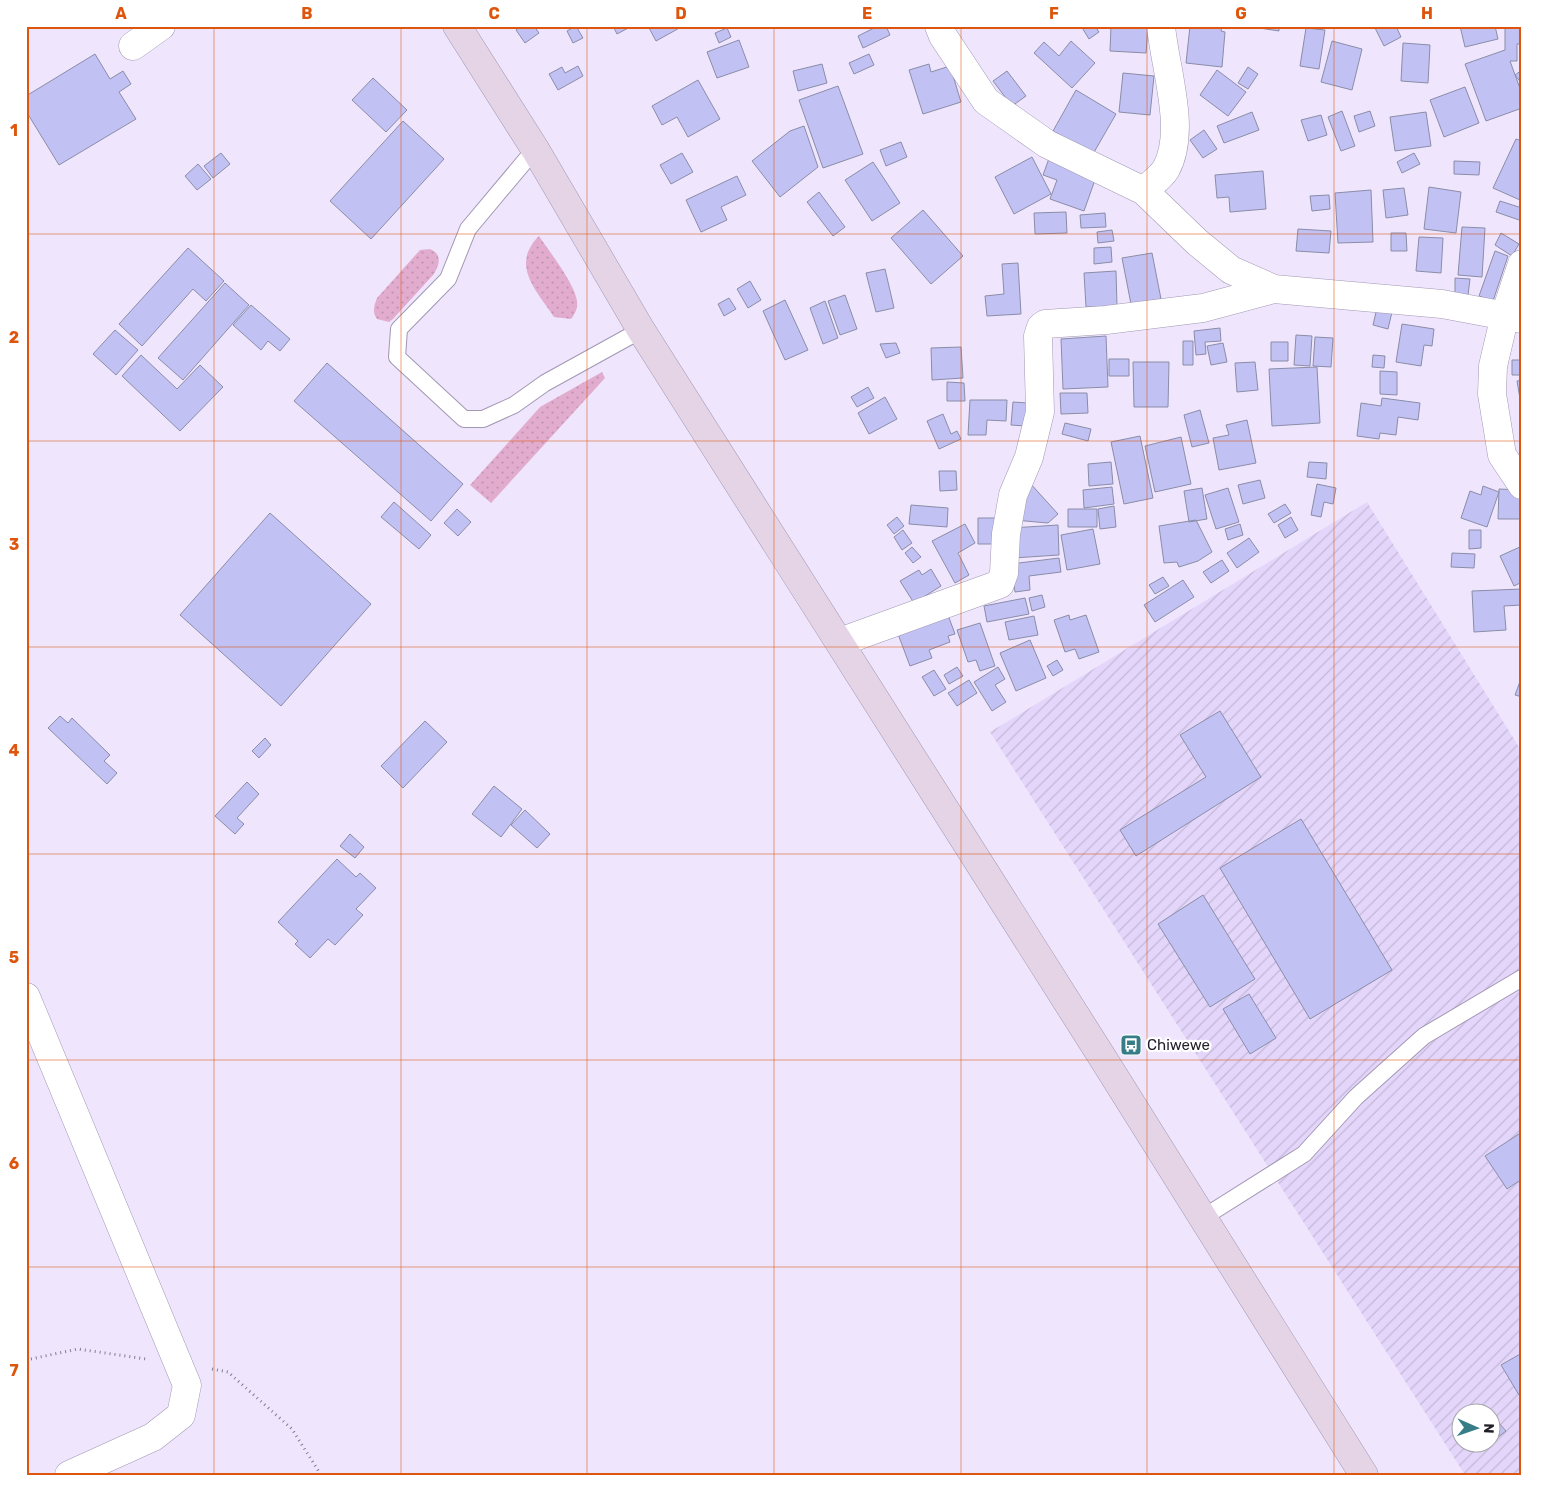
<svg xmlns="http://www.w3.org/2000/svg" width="1548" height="1501" viewBox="0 0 1548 1501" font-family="Rubik,sans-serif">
<defs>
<pattern id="industrial-furrows" width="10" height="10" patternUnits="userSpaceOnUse" patternTransform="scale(1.25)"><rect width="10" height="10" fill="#e4d6fb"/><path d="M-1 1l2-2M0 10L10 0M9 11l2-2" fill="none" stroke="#c3b7d7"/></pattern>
<pattern id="grass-dots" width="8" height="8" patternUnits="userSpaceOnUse" patternTransform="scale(1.25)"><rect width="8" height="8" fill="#e2acce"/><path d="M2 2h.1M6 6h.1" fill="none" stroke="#c294b1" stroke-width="1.8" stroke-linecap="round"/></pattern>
</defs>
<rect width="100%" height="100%" fill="#efe6fe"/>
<!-- industrial -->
<path fill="url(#industrial-furrows)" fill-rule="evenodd" d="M1367 502 1522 752V1475H1465L990 732ZM1460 1414H1490V1444H1460Z"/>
<!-- grass -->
<path fill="url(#grass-dots)" d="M539 236C549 251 575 284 577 301 578 308 575 314 571 319L554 317C536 290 510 265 539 236Z
M430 249C442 254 440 264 434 274L393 319 389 322 377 319C372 312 374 306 377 298L420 250Z
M602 372 605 378 491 503 470 485 540 407Z"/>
<!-- building -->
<path fill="#c1c2f3" stroke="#8b8ca8" d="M521 26H534L539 33 525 43 516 30Z
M576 26 583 38 573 43 567 31Z
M613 26H632L617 34Z
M648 26H683L656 41Z
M878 26H886L890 35 863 48 858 36Z
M1081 26H1095L1099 32 1089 39Z
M1111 26H1148L1146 53 1110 51Z
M1190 26H1222L1221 31 1225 32 1222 67 1186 63Z
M1246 26H1279V31Z
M1374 26H1396L1401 37 1384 46Z
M1460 26H1495L1498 39 1465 47Z
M1505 26H1522V44H1517V61H1510L1522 94V108L1486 121 1465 64 1505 50Z
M727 28 731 37 719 43 715 33Z
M1306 28 1325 30 1319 69 1300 66Z
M739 40 749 67 717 78 707 52Z
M1071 41 1095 63 1072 88 1034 53 1044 42 1059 56Z
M1332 41 1362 49 1352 90 1321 82Z
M1403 43 1430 45 1428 83 1401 81Z
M95 54 110 79 123 71 131 84 119 92 136 119 59 165 26 111V96Z
M869 54 874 65 854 74 849 63Z
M822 64 827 83 798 91 793 71Z
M929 64 931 72 950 66 961 102 923 114 909 70Z
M578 66 583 76 558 90 549 74 562 67 565 73Z
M1248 67 1258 74 1248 89 1238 83Z
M1217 70 1246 92 1228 116 1200 95Z
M1522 70V84L1515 75Z
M1007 71 1026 96 1012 106 993 81Z
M1123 73 1154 76 1150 115 1119 112Z
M373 78 407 110 386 132 352 100Z
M698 80 720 119 688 137 677 117 662 125 652 106Z
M838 86 863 154 823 168 799 100Z
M1465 87 1479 123 1444 137 1430 100Z
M1076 90 1116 114 1093 154 1053 131Z
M1342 111 1355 146 1341 151 1328 117Z
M1370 111 1375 126 1359 132 1354 116Z
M1252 112 1259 130 1224 143 1217 126Z
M1426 112 1431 146 1395 151 1390 117Z
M1321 115 1327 135 1308 141 1301 120Z
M403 121 444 159 371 239 330 201Z
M804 126 818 167 780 197 752 161 790 131Z
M1204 130 1217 149 1203 158 1190 140Z
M1516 139 1522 141V196L1520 200 1493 188Z
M901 142 907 157 886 166 880 150Z
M221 153 230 164 213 178 204 166Z
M682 153 693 172 671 184 660 165Z
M1051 153 1096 177 1084 211 1050 199 1057 180 1043 175Z
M1414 153 1420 164 1402 173 1397 162Z
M1032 157 1051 194 1014 214 995 177Z
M1454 161 1480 162 1479 175 1454 174Z
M873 162 900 203 872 221 845 180Z
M198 164 211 179 197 190 185 176Z
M1263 171 1266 209 1230 212 1229 197 1217 198 1215 175Z
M737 176 746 195 721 207 727 220 701 232 686 200Z
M1429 187 1461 192 1456 233 1424 229Z
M1404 188 1408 215 1386 218 1383 190Z
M1371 190 1373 242 1338 243 1335 193Z
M819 192 845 227 833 236 807 202Z
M1329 195 1330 209 1312 211 1310 196Z
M1500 201 1522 208V221L1496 212Z
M923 210 963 256 931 284 891 238Z
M1066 212 1067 233 1035 234 1034 213Z
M1105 213 1106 227 1081 228 1080 215Z
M1462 227 1485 228 1482 277 1458 275Z
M1298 229 1331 231 1329 253 1296 251Z
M1112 230 1114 241 1098 243 1097 232Z
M1391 233H1406L1407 251H1391Z
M1501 233 1519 244 1512 256 1495 245Z
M1419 237 1443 238 1441 273 1416 271Z
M1111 247 1112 262 1094 264V248Z
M188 248 224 281 206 301 193 289 142 346 119 324Z
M1495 251 1508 256 1493 301 1479 296Z
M1152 253 1161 299 1131 304 1122 258Z
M1018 263 1021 314 987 316 985 296 1004 294 1002 264Z
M885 269 894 308 876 312 866 273Z
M1116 271 1117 306 1086 307 1084 273Z
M1455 278 1470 279 1468 295 1455 294Z
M750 281 761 300 748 308 737 289Z
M225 283 249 305 183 380 158 358Z
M845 295 857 329 840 335 828 301Z
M729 298 736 309 724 316 718 304Z
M785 300 808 350 785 360 763 311Z
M825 301 838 338 823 344 810 308Z
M251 305 290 339 280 351 268 341 261 350 233 325Z
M1377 308 1392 312 1388 329 1373 325Z
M1402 324 1434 329 1432 346 1424 345 1421 366 1396 362Z
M1220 328 1221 341 1205 342 1206 354 1196 355 1194 331Z
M115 330 138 350 116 375 93 354Z
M1296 335 1312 336 1310 366 1294 365Z
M1106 336 1108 387 1063 389 1061 339Z
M1315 337 1333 338 1331 367 1313 366Z
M1183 341H1193V365H1183Z
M1271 342H1288V361H1271Z
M896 343 900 353 886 358 880 344Z
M1223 343 1227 362 1211 365 1207 346Z
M961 347 963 378 932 380 931 348Z
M141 355 177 389 200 365 223 387 180 431 122 376Z
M1373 355 1385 356 1384 368 1372 367Z
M1109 359H1129V376H1109Z
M1512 360H1522V375H1512Z
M1133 362H1169L1168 407H1134Z
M1255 362 1258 390 1237 392 1235 363Z
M327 363 463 484 431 521 294 401Z
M1317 367 1320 423 1272 426 1269 369Z
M1380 371 1397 372V395L1380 394Z
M1522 380V405H1521L1517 381Z
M947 382 964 383 965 401H947Z
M868 387 874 398 857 407 851 397Z
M1060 393H1087L1088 413 1061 414Z
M885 397 897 419 869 434 858 413Z
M1382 398 1420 403 1418 420 1398 417 1396 435 1380 433 1379 439 1357 436 1361 403 1381 406Z
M970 400H1007L1006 421 987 420 986 435H968Z
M1013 402 1028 403 1026 426 1011 425Z
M1200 410 1209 443 1192 447 1184 415Z
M943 414 951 434 957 431 961 439 939 449 927 421Z
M1247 420 1256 463 1219 470 1213 438 1229 435 1226 425Z
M1065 423 1091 429 1088 441 1062 434Z
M1140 436 1153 498 1124 504 1111 442Z
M1181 437 1191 484 1155 492 1145 446Z
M1111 462 1113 484 1089 486 1088 464Z
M1309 462 1327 463 1326 479 1307 477Z
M939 471H956L957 490 940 491Z
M1260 480 1265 498 1243 504 1238 485Z
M1029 482 1058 514 1048 523 1014 520Z
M1317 484 1336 488 1333 504 1324 502 1321 517 1311 515Z
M1483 486 1499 492 1487 527 1461 518 1470 491 1481 495Z
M1112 487 1114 504 1084 508 1083 490Z
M1202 488 1207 519 1189 522 1184 491Z
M1228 488 1239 522 1216 529 1205 495Z
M1499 489 1522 490 1521 519H1498Z
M394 502 431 535 419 549 381 517Z
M1285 504 1291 513 1274 523 1268 514Z
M911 505 948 508 947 527 909 524Z
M1114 506 1116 527 1100 529 1098 509Z
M457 509 471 522 458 536 444 523Z
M1068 509H1097V527H1068Z
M270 513 371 604 281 706 180 615Z
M897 517 904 526 894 534 887 525Z
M1291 517 1298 530 1285 538 1278 525Z
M978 518H997L1003 544H978Z
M1196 520 1212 552 1198 561 1179 567 1177 562 1164 563 1159 526Z
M965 524 975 543 958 553 969 575 955 583 932 541Z
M1240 524 1243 535 1228 540 1225 529Z
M1058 525 1059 555 1013 558 1011 528Z
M1093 529 1100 564 1067 570 1061 535Z
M903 530 912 543 902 550 894 537Z
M1469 530H1481V548L1469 549Z
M1249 538 1259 552 1237 568 1227 553Z
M1522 546V582L1514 586 1500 556Z
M912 547 921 557 913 563 905 553Z
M1452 553 1475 554 1474 568 1451 567Z
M1059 558 1061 572 1029 576 1030 590 1015 592 1011 564Z
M1222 560 1229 571 1211 583 1203 572Z
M931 569 941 586 914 603 900 581 919 570 922 575Z
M1163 577 1169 586 1155 594 1149 585Z
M1183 580 1194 597 1155 622 1144 605Z
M1522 589V605L1504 606 1506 630 1474 632 1472 591Z
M1042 595 1045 607 1032 611 1029 598Z
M1025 598 1029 614 987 622 984 606Z
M948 615 955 634 948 636 950 642 929 650 932 658 910 666 898 634Z
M1069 615 1070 620 1086 615 1099 652 1079 659 1075 649 1065 652 1054 620Z
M1034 616 1038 635 1009 640 1005 622Z
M980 623 995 666 980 671 976 660 968 662 957 630Z
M1030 640 1046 678 1016 691 1000 653Z
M1057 660 1063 670 1053 676 1047 666Z
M957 667 963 676 949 684 944 675Z
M998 667 1005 679 995 685 1006 702 992 711 974 682Z
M934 670 946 689 934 696 922 677Z
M1522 676V697L1515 695Z
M969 680 977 693 957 706 948 693Z
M1220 711 1261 777 1136 856 1120 830 1206 777 1180 735Z
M60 716 68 723 72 718 110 755 104 761 117 773 107 784 48 728Z
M425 721 447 742 403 788 381 766Z
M265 738 271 745 259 758 252 751Z
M247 782 259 794 237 818 244 824 235 834 215 816Z
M494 786 522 809 501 837 472 814Z
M525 810 550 834 537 848 511 825Z
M1301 819 1392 970 1310 1019 1220 868Z
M350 834 364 847 355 858 340 846Z
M337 859 356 877 360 873 376 888 356 909 363 915 335 945 328 939 310 958 295 944 298 941 278 922Z
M1203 895 1255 979 1210 1007 1158 924Z
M1249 994 1276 1038 1250 1054 1223 1009Z
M1519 1134 1522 1138V1179L1507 1189 1485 1156Z
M1522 1353V1393L1519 1395 1501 1365Z
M1498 1422 1506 1431 1490 1443V1423Z
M1476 1444H1490L1481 1451Z"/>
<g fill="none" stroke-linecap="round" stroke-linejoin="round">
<!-- lane casing -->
<g stroke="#a297b3" stroke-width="18">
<path id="lane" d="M535 149 468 229 448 279 399 329 397 357 464 419H483L514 405 545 383 641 330
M1204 1217 1304 1154 1356 1097 1424 1036 1522 978"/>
</g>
<!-- street casing -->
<g stroke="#a297b3" stroke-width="29">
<path id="street" d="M939 26 943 36 986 101 1047 144 1144 191 1197 242 1231 270 1274 289 1442 304 1522 319
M133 46 161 26
M1144 191C1151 184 1161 177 1166 169 1187 131 1165 69 1161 26
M1522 264 1505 315 1493 366 1492 394 1502 455 1522 485
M840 642 1000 584 1004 573 1006 534 1013 495 1029 457 1040 412 1038 336 1041 327 1045 324 1106 320 1203 308 1274 289
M26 997 187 1385 181 1415 153 1437 69 1475"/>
</g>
<!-- secondary casing -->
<g stroke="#a297b3" stroke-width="29">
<path id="secondary" d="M457 26 535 149 641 330 1104 1060 1364 1475"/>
</g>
<!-- path -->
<path stroke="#847d8e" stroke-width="3" stroke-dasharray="1 4" stroke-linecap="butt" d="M26 1360 78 1349 146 1359
M212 1369 228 1372 292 1429 321 1475"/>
<!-- lane -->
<use href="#lane" stroke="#fff" stroke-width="16"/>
<!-- street -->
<use href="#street" stroke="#fff" stroke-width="28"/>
<!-- secondary -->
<use href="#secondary" stroke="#e4d4e6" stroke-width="28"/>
</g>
<!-- grid -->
<path fill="none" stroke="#de560d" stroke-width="1" stroke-opacity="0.55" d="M214 26V1475M401 26V1475M587 26V1475M774 26V1475M961 26V1475M1147 26V1475M1334 26V1475M26 234H1522M26 441H1522M26 647H1522M26 854H1522M26 1060H1522M26 1267H1522"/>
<!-- icons -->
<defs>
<g id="bus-square" transform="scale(1.125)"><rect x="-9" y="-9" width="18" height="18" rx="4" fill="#367d87" stroke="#fff"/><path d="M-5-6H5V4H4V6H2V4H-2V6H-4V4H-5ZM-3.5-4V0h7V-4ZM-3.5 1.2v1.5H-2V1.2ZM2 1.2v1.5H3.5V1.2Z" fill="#fff"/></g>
</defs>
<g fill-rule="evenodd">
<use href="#bus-square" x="1131" y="1045"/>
</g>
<g text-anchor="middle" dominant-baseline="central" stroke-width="4.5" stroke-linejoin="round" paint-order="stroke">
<!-- poi labels -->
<g font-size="15" fill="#221e28" stroke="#fff" text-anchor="start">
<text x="1147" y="1045">Chiwewe</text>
</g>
</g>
<!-- border -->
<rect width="1548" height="1501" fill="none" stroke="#ffffff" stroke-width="55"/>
<!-- north arrow -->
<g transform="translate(1476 1428) rotate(92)"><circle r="24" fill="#ffffff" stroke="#a7a5a9"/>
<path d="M0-4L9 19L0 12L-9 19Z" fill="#367d87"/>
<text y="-8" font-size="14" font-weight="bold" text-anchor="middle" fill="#221e28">N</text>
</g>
<rect x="28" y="28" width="1492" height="1446" fill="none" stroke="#de560d" stroke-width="2"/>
<g font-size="16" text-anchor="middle" font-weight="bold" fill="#de560d">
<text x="121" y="19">A</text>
<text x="307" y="19">B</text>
<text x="494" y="19">C</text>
<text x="681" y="19">D</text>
<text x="867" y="19">E</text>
<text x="1054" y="19">F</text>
<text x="1241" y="19">G</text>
<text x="1427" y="19">H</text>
<text x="14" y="136">1</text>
<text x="14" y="343">2</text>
<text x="14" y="550">3</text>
<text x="14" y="756">4</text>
<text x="14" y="963">5</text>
<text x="14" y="1169">6</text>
<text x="14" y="1376">7</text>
</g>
</svg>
